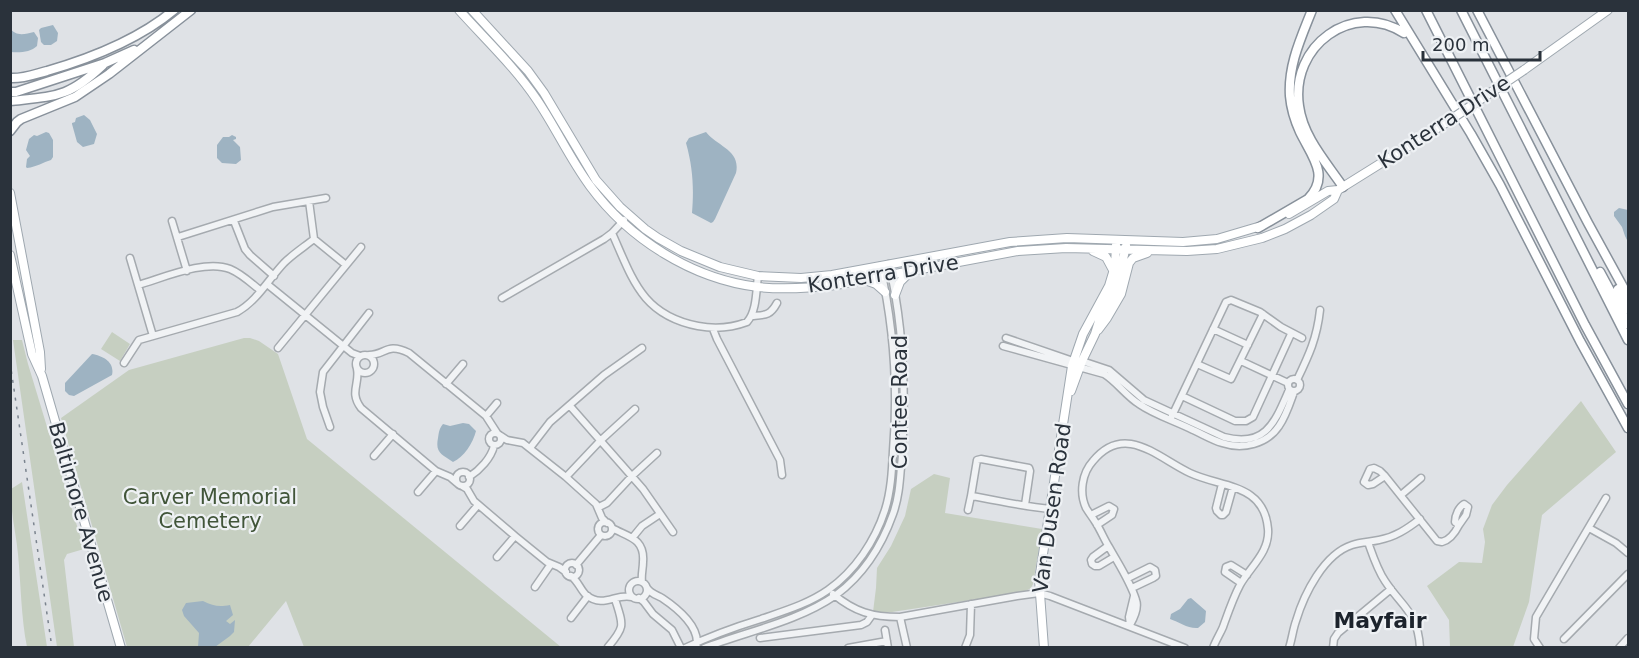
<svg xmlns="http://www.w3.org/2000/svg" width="1639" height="658" viewBox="0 0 1639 658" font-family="'DejaVu Sans',sans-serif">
<rect width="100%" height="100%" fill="#dfe2e6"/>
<!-- green -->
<path fill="#c6cfc1" d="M112 332 130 344 120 361 101 349Z
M244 338H250L259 341 278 354 307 439 561 647H304L286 601 248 647H127L61 418 129 370Z
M13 340H22L28 364 84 549 67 554 64 560 74 647H57Z
M1581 401 1616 452 1542 515 1529 602 1513 647H1450L1449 620 1427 586 1459 562 1482 563 1485 542 1483 529 1492 505 1507 485Z
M934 474 950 478 945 513 1042 529 1033 584 1031 588 1024 592 892 612H873L876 588 877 568 891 546 905 516 911 489Z
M22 482 47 647H27C21 617 21 585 18 554 16 532 10 511 11 489Z"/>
<!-- water -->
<path fill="#9eb3c2" d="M53 25 58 33 57 41 51 45H44L41 42 39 30 41 28Z
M10 28C16 37 25 34 34 32L38 38 37 46C31 52 20 53 11 52Z
M84 115 90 120 97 134 94 144 83 147 77 142 72 124V123L75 122 76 118Z
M46 132 49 133 53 140V157L51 160C43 162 37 167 27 168L26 167 27 159 30 156 26 150 29 139 34 135 37 136Z
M706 132C718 147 741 150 736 173L715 219 713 222 711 223 692 213C694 188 693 168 686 143L689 138Z
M232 135 236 137V139L233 140 240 147 241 160 236 164 222 163 217 158V145L223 137H229Z
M1619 208 1628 210V242L1625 236 1622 227 1614 216V212Z
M92 354C103 356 115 362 112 375L74 396 69 395 65 391V383Z
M463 423 469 424 476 431C473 443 464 457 453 462 442 454 435 453 438 438 439 432 439 429 443 424L450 426Z
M1191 598 1206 611 1205 622 1198 628C1188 629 1179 622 1170 619L1171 614 1180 609 1188 599Z
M203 601C213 606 219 607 230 605L233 615 226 621 230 624 235 620 234 632 230 636 215 647H198L199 633 184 616 182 610 186 603Z"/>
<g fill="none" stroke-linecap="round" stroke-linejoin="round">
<!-- minor casing -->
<g stroke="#a5aaaf" stroke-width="9">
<path id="minor" d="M309 201 314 239 346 265
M172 221 187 271
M234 221 245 249 250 255 274 276
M612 233C633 280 642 315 698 326 714 329 731 328 747 322 757 311 756 290 758 276
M178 237 273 207 326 198
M130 258 153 336
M267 284 352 353 360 356
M138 285C163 278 205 259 230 269 242 274 251 283 261 291
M502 298 604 239 612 233 624 220
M752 316C765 315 770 316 777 303
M713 329 717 339 780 460 782 475
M1213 329 1248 345
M1006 338 1073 361H1082L1109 370 1144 400 1224 437C1266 448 1275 422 1289 390
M1003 346 1104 374C1117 382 1126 396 1139 404 1155 415 1175 421 1193 430 1202 434 1212 440 1222 443 1243 450 1267 444 1279 426 1286 416 1290 403 1294 392
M278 348 361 247
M356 364a9 9 0 1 1 18 0a9 9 0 1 1-18 0Z
M369 355C386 355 386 342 409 353L486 416 497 433
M1241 361 1288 383
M124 363 139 340 237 312C257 301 268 280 284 263 293 254 304 247 314 239
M1197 364 1231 379 1263 314
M357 369C360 384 349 392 361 408L436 471 450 477 457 483
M1288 385a6 6 0 1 1 12 0a6 6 0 1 1-12 0Z
M1297 380C1309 355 1317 338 1320 310
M446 384 463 364
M1182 396 1235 421H1246L1253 417 1291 334
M570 406 643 489 673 532
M486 416 497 403
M1172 416 1226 302 1231 300 1260 312 1281 327 1302 338
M330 427 323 407 320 392 323 372 369 313
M489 439a6 6 0 1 1 12 0a6 6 0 1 1-12 0Z
M501 436 507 440 523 443 566 477 596 504 602 518 607 523
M530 448 550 422 604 375 642 348
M374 456 393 434
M1374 468 1380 471 1385 476 1373 484 1368 485 1364 482 1370 469Z
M456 479a7 7 0 1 1 14 0a7 7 0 1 1-14 0Z
M1385 476 1437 541 1442 542C1450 540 1455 533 1459 525
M469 477C480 470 491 458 494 446
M566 477 600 441 635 409
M1222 484 1216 508 1217 511 1221 515H1223L1226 512 1233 487
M462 486 467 489 474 501 515 536 547 562 559 567 566 572
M418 492 436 471
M1401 495 1421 478
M1464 504 1468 507 1466 515 1459 525 1455 522C1455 515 1459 507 1464 504Z
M1025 505 1030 471 1029 468 981 459 977 460 971 496C997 500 1024 507 1051 509
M599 507 607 503 632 476 657 453
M968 510 971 496
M1091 515 1109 506 1114 509 1112 515 1097 525
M598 529a7 7 0 1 1 14 0a7 7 0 1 1-14 0Z
M460 526 478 505
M612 528C628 537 645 538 643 562 643 569 641 575 642 582
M1589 528 1616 543 1628 553
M633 537 642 526 660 514
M1368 542C1373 556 1377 569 1385 581 1402 607 1418 612 1420 648
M1108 546 1093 557 1091 560 1092 564 1095 566H1099L1114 557
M497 557 515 536
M565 570a7 7 0 1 1 14 0a7 7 0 1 1-14 0Z
M576 565 601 535
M571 576C578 581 580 589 586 595 604 609 615 593 632 597
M1128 578 1150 567 1155 570 1156 576 1153 578 1132 588
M629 590a9 9 0 1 1 18 0a9 9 0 1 1-18 0Z
M1241 583 1225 572 1226 567 1231 565 1247 575
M535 587 551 564
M647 588C651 594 657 595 662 598 677 608 702 628 696 648
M833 594C855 612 872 617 900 617L1017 596 1039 593 1050 596 1185 648
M639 598 644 602 653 614 672 630 681 648
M900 617 907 648
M571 618 588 596
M1130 625C1134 618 1139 608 1136 600 1130 581 1119 565 1109 547 1104 539 1101 531 1096 523 1093 518 1089 513 1086 508 1079 493 1082 473 1093 461 1125 422 1158 458 1190 473 1222 488 1264 483 1268 529 1270 552 1250 567 1240 585 1233 598 1228 613 1223 627 1220 634 1216 640 1213 648
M1130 625 1129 617 1134 596
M885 630 888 648
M760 638 861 625 867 622 872 615
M1564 639 1628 574
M608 647C626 626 623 625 615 599
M685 648C710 636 735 627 761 619 784 611 808 604 828 590 855 571 875 541 885 510 891 491 892 471 893 451 898 389 894 327 880 266
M704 648C748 631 797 622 836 595 863 575 882 545 893 514 900 495 900 475 902 455 906 391 904 327 889 264
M848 648 887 641
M965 648 970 635 971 604
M1289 648C1292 639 1293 629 1296 621 1304 594 1324 554 1352 545 1361 542 1370 542 1379 540 1395 537 1407 529 1420 519
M1333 648 1334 639 1338 633 1391 589
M1540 648 1534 639 1536 617 1606 498
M1619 648 1628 638"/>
</g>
<!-- major casing -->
<g stroke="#9fa8b0" stroke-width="10">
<path id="major" d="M459 10C485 39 515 67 537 100 556 128 570 159 590 186 629 239 692 279 758 287 785 290 810 288 836 285L1018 251 1066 248 1187 251 1217 249 1262 238 1285 229 1311 215 1334 199 1338 190
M472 10 528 71 544 93 596 180 620 207 645 229 658 238 681 251 720 267 758 276 801 278 832 275 1010 242 1067 238 1183 242 1217 239 1261 226
M1524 70 1608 10
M10 193 40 352 41 369
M1289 214 1328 191 1338 190 1447 122
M1093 251 1106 257 1113 270
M10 255 32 354 42 376 121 648
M865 280 876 284 885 292
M895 295 900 282 910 272
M1098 330 1107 318 1121 294 1129 263 1133 258 1147 253
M1071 391 1082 361 1095 334 1100 318 1110 301 1117 286 1126 246
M1044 648 1039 580 1072 366 1083 334 1109 286 1115 266 1116 245"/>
</g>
<!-- highway casing -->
<g stroke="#88919b" stroke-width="11">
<path id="highway" d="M1395 10 1471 134 1500 185 1580 341 1628 428
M1426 10 1585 325 1628 404
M1461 10 1628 340
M1477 10 1588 223 1628 296
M10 78C23 79 35 74 47 71 92 58 138 40 174 10
M10 92H16L105 63 134 50
M10 101C56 96 68 98 103 65
M10 131 17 122 21 119 75 97 109 74 191 10
M1343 187C1326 162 1303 137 1299 106 1290 46 1352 0 1404 33
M1258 228 1308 199C1331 176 1311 155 1300 132 1295 121 1291 108 1290 96 1288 65 1301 38 1312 10
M1600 272 1628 324
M1618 289 1628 309"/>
</g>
<!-- minor -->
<use href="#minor" stroke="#f1f3f5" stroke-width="6"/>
<!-- major -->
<use href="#major" stroke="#fff" stroke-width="8"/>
<!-- highway -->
<use href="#highway" stroke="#fff" stroke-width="8"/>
<!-- rail -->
<path stroke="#7a838e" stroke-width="1.5" stroke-dasharray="3 6" stroke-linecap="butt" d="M10 362 52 648"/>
<!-- major-bridge casing -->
<g stroke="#9fa8b0" stroke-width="10" stroke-linecap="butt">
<path id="major-bridge" d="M1447 122 1524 70"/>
</g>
<!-- major-bridge -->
<use href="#major-bridge" stroke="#fff" stroke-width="8"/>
</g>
<g text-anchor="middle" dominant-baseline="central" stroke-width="4.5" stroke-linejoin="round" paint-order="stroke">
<!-- street labels -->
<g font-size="21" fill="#2a323b" stroke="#eef1f4">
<text transform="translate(1444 122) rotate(-33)">Konterra Drive</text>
<text transform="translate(883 274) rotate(-9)">Konterra Drive</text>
<text transform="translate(900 402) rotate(-90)">Contee Road</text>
<text transform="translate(1052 508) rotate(-82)">Van Dusen Road</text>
<text transform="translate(81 512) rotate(74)">Baltimore Avenue</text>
</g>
<!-- park labels -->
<g font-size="21" fill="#415539" stroke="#eef1f4">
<text x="210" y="497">Carver Memorial<tspan x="210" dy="24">Cemetery</tspan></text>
</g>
<!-- neighbourhood labels -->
<g font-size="22" font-weight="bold" fill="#1c232c" stroke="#eef1f4">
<text x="1380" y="620">Mayfair</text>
</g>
</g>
<!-- border -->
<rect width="1639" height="658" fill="none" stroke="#2a323b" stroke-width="24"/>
<!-- scale -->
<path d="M1423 51v9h117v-9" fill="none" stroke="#2a323b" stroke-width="3"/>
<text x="1432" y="51" font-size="18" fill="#2a323b" stroke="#eef1f4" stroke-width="4.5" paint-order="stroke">200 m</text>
</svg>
